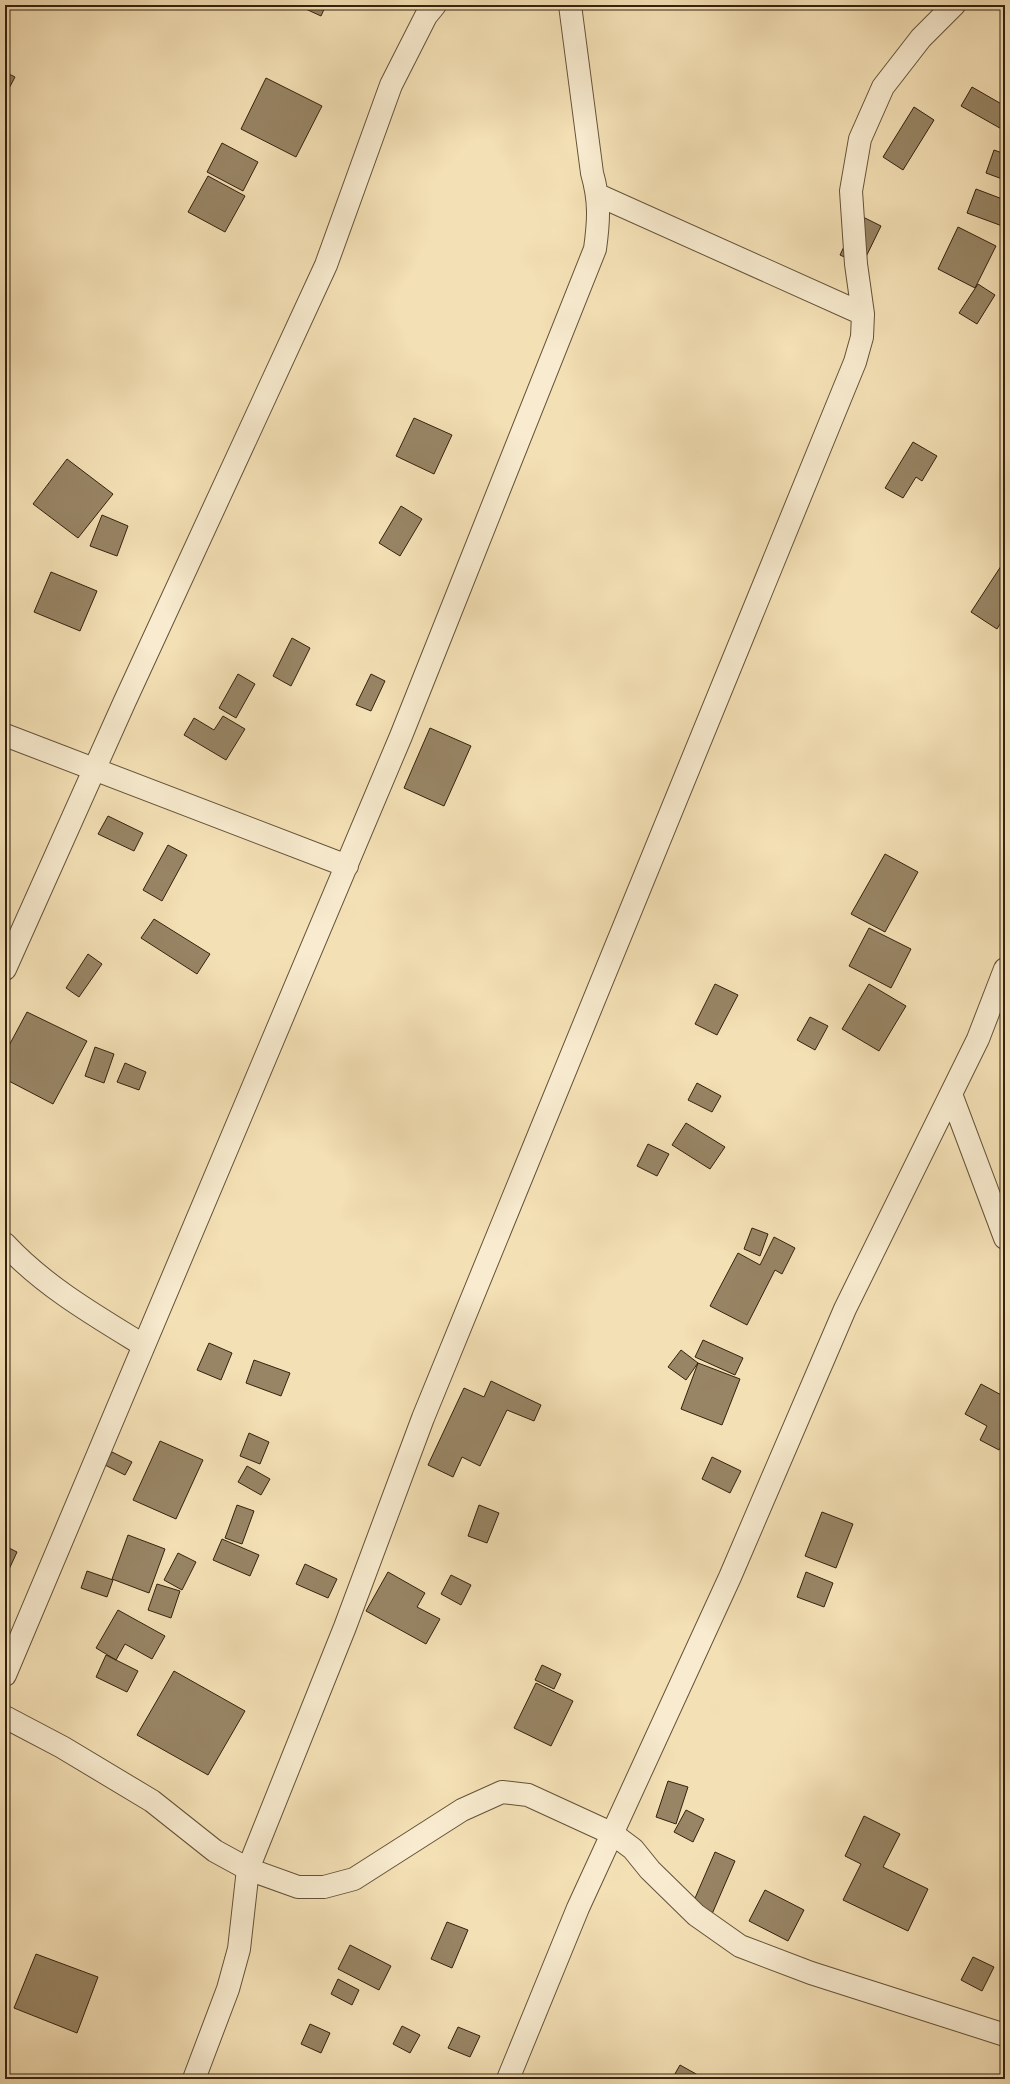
<svg xmlns="http://www.w3.org/2000/svg" width="1010" height="2084" viewBox="0 0 1010 2084" font-family="'IM FELL French Canon',serif">
<rect width="100%" height="100%" fill="#f4e0b5"/>
<filter id="stains"><feTurbulence type="fractalNoise" baseFrequency=".005" numOctaves="4"/><feColorMatrix values="0 0 0 0 .2 0 0 0 0 .09 0 0 0 0 .02 0 0 0 .5 -.17"/></filter>
<radialGradient id="worn" r=".72"><stop offset=".6" stop-color="#630" stop-opacity="0"/><stop offset="1" stop-color="#630" stop-opacity=".3"/></radialGradient>
<!-- building -->
<path fill="#988565" stroke="#34220e" d="M297 5H326L321 16Z
M5 72 15 77 5 96Z
M266 78 322 106 296 157 241 129Z
M972 87 1005 106V131L961 106Z
M914 107 934 120 903 170 883 157Z
M222 143 258 162 243 191 207 172Z
M994 150 1005 154V180L986 173Z
M208 176 245 196 225 232 188 212Z
M976 189 1005 200V227L967 213Z
M859 215 881 226 862 265 840 255Z
M958 227 996 246 975 288 938 269Z
M978 284 995 295 977 324 959 313Z
M414 418 452 435 434 474 396 456Z
M913 442 937 456 922 481 916 477 903 498 885 488Z
M67 459 113 494 78 538 33 504Z
M401 506 422 519 400 556 379 543Z
M102 515 128 526 117 556 90 546Z
M1005 560V616L997 629 971 612Z
M51 572 97 591 80 631 34 612Z
M292 638 310 648 291 686 273 676Z
M238 674 255 684 236 718 219 708Z
M371 674 385 681 371 711 356 705Z
M223 716 245 729 226 760 184 735 194 718 214 730Z
M430 728 471 746 444 806 404 788Z
M108 816 143 833 134 851 98 834Z
M168 845 187 855 162 901 143 890Z
M885 854 918 872 885 932 851 914Z
M154 919 210 954 197 974 141 938Z
M869 928 911 949 891 988 849 966Z
M88 954 102 964 79 997 66 988Z
M715 984 738 995 717 1035 695 1024Z
M869 984 906 1006 879 1051 842 1029Z
M27 1012 87 1041 53 1104 5 1079V1053Z
M810 1017 828 1026 815 1050 797 1040Z
M95 1047 114 1054 104 1083 85 1076Z
M125 1063 146 1072 139 1090 117 1082Z
M697 1083 721 1096 712 1112 688 1100Z
M686 1123 725 1147 710 1169 672 1145Z
M648 1144 669 1154 657 1176 637 1166Z
M752 1228 768 1234 760 1256 744 1249Z
M774 1237 795 1248 782 1274 775 1270 747 1325 710 1306 738 1253 760 1265Z
M703 1340 743 1358 735 1375 695 1357Z
M209 1343 232 1353 221 1380 197 1370Z
M681 1350 698 1363 686 1380 668 1367Z
M254 1360 290 1373 281 1396 246 1383Z
M698 1363 740 1379 722 1425 681 1409Z
M491 1381 541 1405 534 1421 507 1410 480 1466 462 1457 453 1477 428 1465 464 1388 484 1397Z
M981 1384 1005 1397V1439L999 1450 980 1440 987 1426 965 1414Z
M249 1433 269 1442 260 1464 240 1456Z
M160 1441 203 1460 176 1519 133 1500Z
M112 1452 132 1462 125 1475 105 1465Z
M712 1457 741 1471 730 1493 702 1479Z
M247 1466 270 1479 261 1495 238 1482Z
M237 1505 254 1511 242 1544 225 1538Z
M479 1505 499 1513 487 1543 468 1536Z
M822 1512 853 1524 836 1568 805 1556Z
M128 1535 165 1549 149 1593 112 1579Z
M222 1539 259 1555 250 1576 213 1560Z
M5 1546 17 1552 6 1576 5 1575Z
M178 1553 196 1562 182 1590 164 1580Z
M305 1564 337 1579 328 1598 296 1584Z
M87 1571 113 1580 107 1597 81 1588Z
M388 1572 425 1593 417 1607 440 1619 426 1644 366 1611Z
M806 1572 833 1583 824 1607 797 1597Z
M451 1575 471 1585 461 1605 441 1594Z
M157 1584 180 1591 171 1618 148 1610Z
M118 1610 165 1636 152 1659 125 1644 116 1660 96 1648Z
M106 1655 138 1671 127 1692 96 1677Z
M542 1665 561 1674 554 1689 535 1680Z
M174 1671 245 1711 208 1775 137 1735Z
M536 1683 573 1701 551 1746 514 1728Z
M668 1781 688 1787 676 1824 656 1817Z
M686 1810 704 1819 693 1842 674 1832Z
M864 1816 900 1834 883 1867 928 1889 908 1931 843 1900 861 1864 845 1856Z
M715 1852 735 1861 709 1921 689 1912Z
M765 1890 804 1910 788 1941 749 1921Z
M447 1922 468 1930 452 1968 431 1959Z
M350 1945 391 1966 379 1990 338 1969Z
M36 1954 98 1977 77 2033 14 2008Z
M973 1957 994 1967 982 1991 961 1980Z
M338 1979 359 1990 352 2005 331 1994Z
M310 2024 330 2033 321 2053 301 2044Z
M402 2026 420 2035 410 2053 393 2044Z
M458 2027 480 2036 470 2057 448 2048Z
M680 2065 705 2079H672Z"/>
<g fill="none" stroke-linecap="round" stroke-linejoin="round">
<!-- minor casing -->
<g stroke="#645238" stroke-width="24">
<path id="minor" d="M598 195 863 314
M5 735 347 866
M5 969 124 703 326 265 391 85 426 16 435 5
M951 1094 1005 1238
M5 1244C44 1286 94 1315 143 1345
M5 1675 401 736 595 249C599 220 600 201 592 173L570 5
M5 1717 62 1747 152 1801 215 1851 248 1869 298 1887H324L354 1879 462 1810 502 1792 528 1795 613 1834 633 1849 650 1870 696 1915 740 1946 811 1973 1005 2035
M194 2079 228 1989 239 1949 248 1869 345 1627 423 1418 855 362 862 337 863 314 856 264 851 191 860 139 883 87 921 38 954 5
M508 2079 578 1908 730 1577 845 1309 978 1039 1005 969"/>
</g>
<!-- minor -->
<use href="#minor" stroke="#f8ebcf" stroke-width="22"/>
</g>
<!-- margin -->
<rect width="1010" height="2084" fill="none" stroke="#f4e0b5" stroke-width="20"/>
<rect x="6" y="6" width="998" height="2072" fill="none" stroke="#34220e" stroke-width="2"/>
<rect x="10" y="10" width="990" height="2064" fill="none" stroke="#34220e"/>
<rect width="100%" height="100%" filter="url(#stains)"/>
<rect width="100%" height="100%" fill="url(#worn)"/>
</svg>
